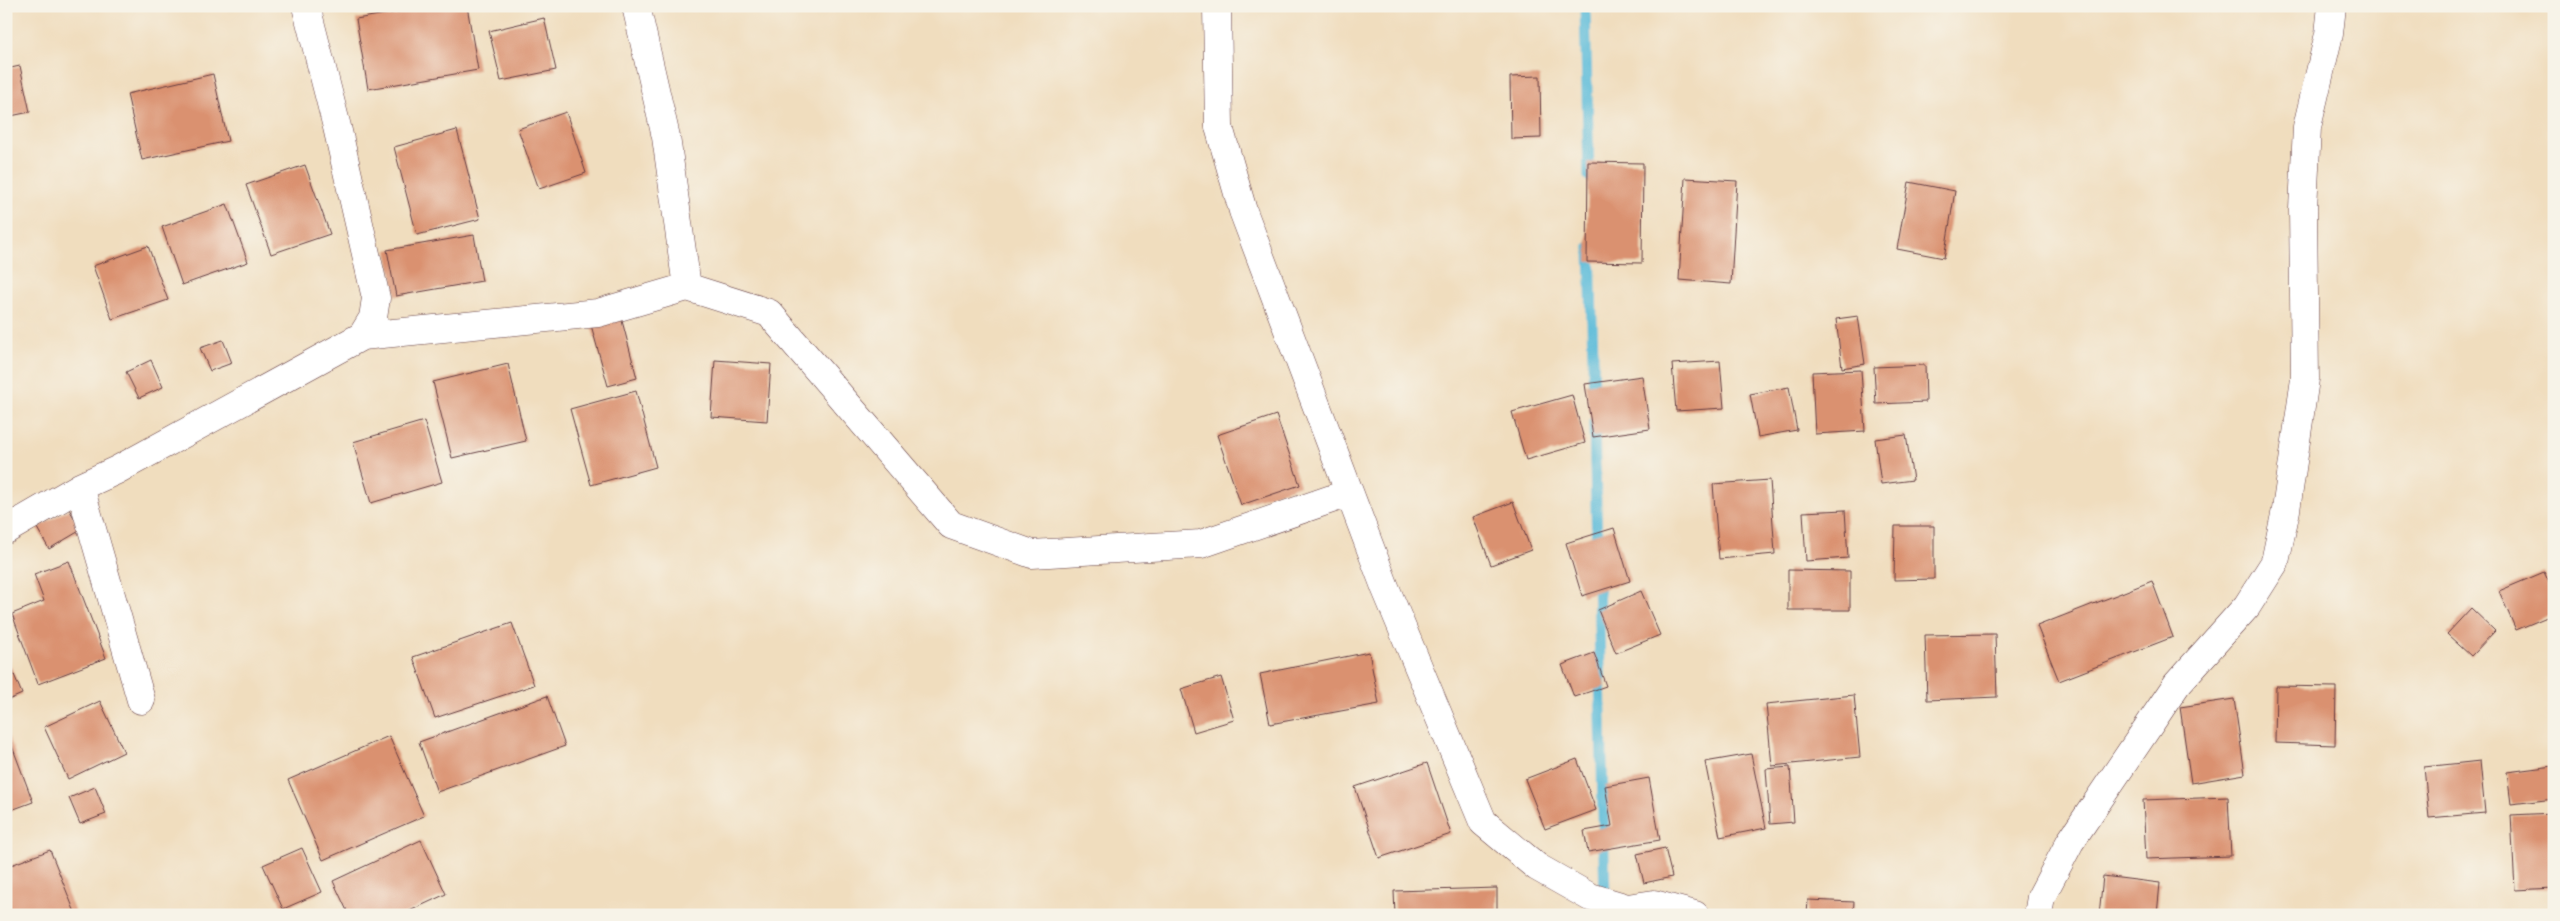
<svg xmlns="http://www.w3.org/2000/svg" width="2560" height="921" viewBox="0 0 2560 921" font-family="Itim,sans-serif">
<rect width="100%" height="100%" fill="#f7f3e8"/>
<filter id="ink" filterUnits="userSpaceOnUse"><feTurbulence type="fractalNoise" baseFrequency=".02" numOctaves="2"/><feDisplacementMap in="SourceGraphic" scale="10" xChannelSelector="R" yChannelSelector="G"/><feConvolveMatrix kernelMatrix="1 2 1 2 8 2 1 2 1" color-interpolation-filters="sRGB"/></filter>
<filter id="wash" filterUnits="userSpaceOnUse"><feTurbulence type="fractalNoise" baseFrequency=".0096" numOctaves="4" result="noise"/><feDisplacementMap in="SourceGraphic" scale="20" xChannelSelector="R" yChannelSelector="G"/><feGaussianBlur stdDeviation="1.12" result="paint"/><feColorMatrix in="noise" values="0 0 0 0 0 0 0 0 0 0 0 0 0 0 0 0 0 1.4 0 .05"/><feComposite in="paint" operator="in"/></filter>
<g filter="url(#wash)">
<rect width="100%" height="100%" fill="#f0ddbe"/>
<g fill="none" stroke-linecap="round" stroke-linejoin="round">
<!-- stream -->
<path stroke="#5bbbd9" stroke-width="11" d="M1585 6 1589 176
M1590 247 1594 398
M1594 422 1597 548
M1598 577 1605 901"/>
</g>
<g id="blocks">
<!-- building -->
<path fill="#da916f" d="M432 6H467L478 70 368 89 356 19Z
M544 18 556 70 501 81 489 31Z
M20 66 30 112 6 117V69Z
M213 74 228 141 142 160 127 94Z
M1540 76 1541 138 1511 139 1510 77Z
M566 112 586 173 539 189 518 129Z
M457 130 480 219 417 235 394 147Z
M1588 162 1643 163 1642 263 1587 262Z
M305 165 330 234 271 254 246 185Z
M1685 178 1737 181 1731 284 1679 280Z
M1909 182 1955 191 1944 258 1897 249Z
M227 204 248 262 182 285 162 227Z
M474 235 482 281 396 296 387 250Z
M148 246 168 300 112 319 93 266Z
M1858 316 1865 364 1842 368 1836 319Z
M621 317 637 378 608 386 591 325Z
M223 340 232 363 210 371 200 348Z
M151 360 163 387 139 398 126 372Z
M715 360 771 364 767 421 711 417Z
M1720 361 1724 408 1676 411 1672 364Z
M508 364 526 441 452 458 433 382Z
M1925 365 1926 402 1876 404 1874 367Z
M1861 370 1865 431 1815 434 1812 372Z
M1642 376 1650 429 1593 437 1585 384Z
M1789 387 1797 430 1758 437 1750 394Z
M636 391 656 467 591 485 570 409Z
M1572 395 1585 443 1526 460 1512 412Z
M1276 415 1300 485 1241 505 1217 435Z
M424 421 442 482 371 503 353 442Z
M1906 435 1913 480 1881 484 1875 439Z
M1770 480 1775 554 1719 559 1713 484Z
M1513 502 1531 550 1491 565 1473 517Z
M69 509 81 530 49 549 37 528Z
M1845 510 1848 558 1806 561 1803 512Z
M1895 526H1934V579L1894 580Z
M1614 528 1630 581 1582 596 1566 543Z
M69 561 106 658 38 684 12 614 44 601 34 574Z
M1788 570 1850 571V610H1788Z
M2544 572 2554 593V614L2516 630 2499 591Z
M2152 581 2173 637 2059 681 2037 626Z
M1641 591 1660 635 1616 653 1598 610Z
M2471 608 2495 631 2471 656 2447 634Z
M512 623 534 685 435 718 413 657Z
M1995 634 1997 697 1927 700 1925 635Z
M1369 652 1379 704 1270 724 1260 674Z
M1594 653 1606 686 1574 697 1562 665Z
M6 655 22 694 6 701Z
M1221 677 1234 720 1194 732 1181 689Z
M2276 686 2336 687 2335 745 2275 743Z
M1854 695 1860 757 1772 766 1766 704Z
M547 696 565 746 437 792 419 742Z
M2234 699 2245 774 2191 783 2180 707Z
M100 701 124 752 68 779 44 727Z
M6 730 33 802 6 812Z
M389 736 424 816 323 860 288 780Z
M1751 754 1766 828 1720 837 1705 762Z
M1577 759 1596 810 1545 829 1525 779Z
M2480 761 2485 813 2429 818 2424 767Z
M1427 763 1451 834 1379 858 1355 787Z
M2554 766V799L2511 804 2507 772Z
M1790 767 1794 822 1770 824 1766 769Z
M1649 778 1660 840 1588 852 1584 831 1612 826 1605 786Z
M95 787 106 814 80 824 69 798Z
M2228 797 2231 856 2146 859 2143 800Z
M2554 813V888L2515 890 2511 815Z
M421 840 446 894 401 915H349L333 881Z
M302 848 322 892 283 909 263 865Z
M1665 848 1672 877 1644 883 1637 854Z
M50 850 76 915H6V867Z
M2103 876 2160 883 2157 915H2099Z
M1497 888V915H1395L1394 891Z
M1808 900 1854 902 1853 915H1807Z"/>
</g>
</g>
<g filter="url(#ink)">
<use href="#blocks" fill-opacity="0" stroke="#633c41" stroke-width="1"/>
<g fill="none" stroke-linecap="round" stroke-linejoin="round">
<!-- street casing -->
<g stroke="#633c41" stroke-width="29">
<path id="street" d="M306 6 337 127 376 298 373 318 362 336
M636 6 666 137 687 287
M1217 6 1219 127 1243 211 1385 587 1483 822 1537 867 1590 897 1627 908 1654 904 1695 915
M80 487 141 700
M6 530 80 487 117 470 362 336 598 313 687 287 769 313 951 525 1032 554 1201 544 1349 493
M2038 915 2041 897 2070 842 2177 684 2247 606 2275 562 2286 510 2305 379 2303 209 2307 127 2329 34 2332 6"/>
</g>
<!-- street -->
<use href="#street" stroke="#fff" stroke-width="28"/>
</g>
</g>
<!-- margin -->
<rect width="2560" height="921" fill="none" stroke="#f7f3e8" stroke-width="25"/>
</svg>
